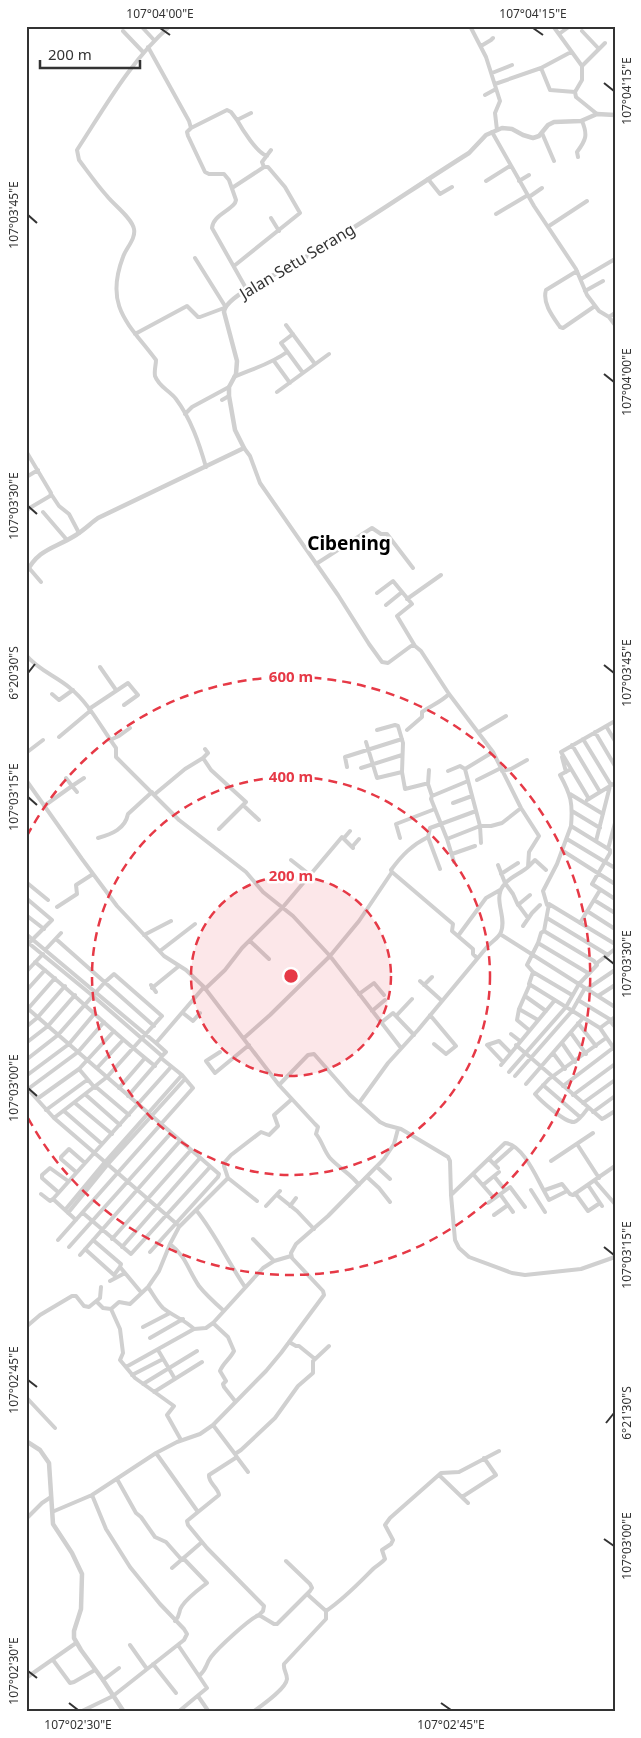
<svg xmlns="http://www.w3.org/2000/svg" width="641" height="1738" viewBox="0 0 641 1738" font-family="'Noto Sans',sans-serif">
<rect width="100%" height="100%" fill="#fff"/>
<g fill="none" stroke-linecap="round" stroke-linejoin="round">
<!-- minor -->
<path stroke="#d0d0d0" stroke-width="4" d="M141 26 154 40
M170 26C131 60 105 107 77 150L79 160C88 172 97 185 107 196 114 205 132 218 134 229 136 239 126 248 123 257 104 307 129 324 156 360 156 365 154 370 155 376 159 387 169 390 176 399 191 419 199 443 206 467
M470 26 486 57 500 101 495 113 497 130
M553 26 582 66
M123 31 143 52
M582 31 599 49
M559 34 570 26
M481 46 491 40 493 38
M148 47 189 121 191 128 187 132 188 136 205 172 209 174H224L229 180 236 200 235 203C228 212 213 216 212 228L247 290
M541 68 550 90 575 92 576 97 597 114
M492 73 512 65
M495 84 541 68 571 52
M575 92 582 80V66L605 43
M485 95 496 89
M237 120C242 129 257 153 267 156
M191 128 227 110 231 112 237 120 251 113
M492 132 534 206 576 269 587 295 599 311 609 317 615 325
M542 133 554 161
M578 157 577 152C586 140 588 135 582 121
M264 167 262 162 271 150
M428 179 440 194 452 187
M486 181 510 166
M519 181 529 175
M232 188 264 167H268L285 187 300 213 234 266
M529 197 542 188
M496 214 528 195
M271 218 279 231
M549 226 587 201
M195 258 225 306
M577 271 546 290C542 303 553 317 560 327L563 328 595 306
M581 279 615 259
M585 291 603 281
M609 317 615 313
M286 325 315 364
M135 334 187 306 198 317H200L224 308
M293 334 281 343 303 373
M274 361 290 383
M234 377C252 369 271 364 287 352
M277 392 329 354
M222 400 229 396
M185 414 192 407 229 387
M244 448 250 456 260 483 338 595 369 644 382 662 388 663 411 646H415L421 651 449 694 493 752 521 808 539 836 529 852 528 867C520 874 509 877 503 886 493 900 507 917 501 932 499 938 491 942 487 947L418 1030 388 1063 359 1103
M26 451 51 493 50 496 28 509 26 514
M28 476 38 470
M51 494 59 506 69 514 79 533
M43 512 67 540
M316 564 372 528 381 534H387L413 568
M29 568 41 582
M377 593 393 581 412 604 397 616 415 646
M407 599 441 575
M386 605 402 592
M26 655C38 670 56 676 70 688 89 703 102 729 116 748V757L179 820 246 872 263 892 293 916 330 956 401 1048
M100 667 116 690
M52 694 59 700 73 690
M89 709 128 683 138 695 124 705
M606 726 615 741
M407 730 422 717V712C432 705 441 702 449 694
M479 732 506 716
M595 732 615 766
M59 737 90 711
M583 739 611 785
M110 740 119 736 130 728
M366 742 377 778 402 772 403 743 398 726 395 725 377 730
M572 745 600 792
M26 753 43 740
M562 757 566 772
M203 758 208 753 205 749
M347 767 345 757 402 739
M361 768 402 755
M571 769 560 775C571 795 573 803 571 826
M448 771 460 766 465 769
M502 771 511 769 527 760
M402 772 405 789 425 784H428L432 796 431 799 447 839 454 862
M26 780 82 859 117 906 164 956 186 970 204 987 279 1085 315 1124 318 1127 316 1134C322 1141 324 1151 330 1158 339 1168 351 1174 359 1185
M477 780 501 768
M428 784 429 770
M77 792 72 786 84 778
M155 794 185 769 203 758 211 770 246 802 219 829
M570 794 603 814
M432 796 468 781
M589 799 561 752 615 721
M587 800 615 783
M453 803 472 796
M44 806 72 786 66 778
M244 806 259 820
M572 811 600 828
M98 838C112 834 125 829 128 814L152 792
M344 838 350 831
M400 838 396 824 435 809
M447 839 480 826 465 769 493 752
M567 839 615 868
M596 841 610 786
M481 843 480 826H491L502 823 521 808
M352 847 359 839
M608 849 615 823
M563 851 615 884
M452 854 475 846
M291 860 310 875
M498 865 505 883 513 894 517 903 528 918
M529 866 535 860 546 870
M440 869 428 837 430 828 476 811
M392 872 453 924 452 931 473 949V954L477 958
M501 874 518 863
M26 882 48 900
M26 898 52 920 26 946
M594 900 615 913
M518 905 530 895
M547 905 543 891 557 864 571 826 610 850V853L592 884 615 899
M57 907 77 894 76 885 93 874
M587 911 615 929
M26 915 44 929
M547 918 608 955
M580 923 600 890
M523 926 532 913 540 905
M544 931 549 904 615 944
M26 934 156 1043 166 1052 162 1056
M500 934 615 1007
M144 935 171 921
M458 936 486 898 500 890
M56 939 154 1026
M26 941 93 996 162 1056 161 1058 182 1075 193 1088 58 1240
M250 941 269 959
M46 949 61 933
M160 951 195 924
M35 962C76 995 113 1033 155 1066
M597 963 615 949
M26 972 43 954
M533 972 572 995
M588 973 538 943 527 965 533 972 529 984 600 1028 615 1050
M420 981 441 1000
M151 985 156 992
M424 985 432 977
M152 988 179 966
M205 989 225 970 242 948 283 907 342 837 353 848
M587 989 615 970
M26 991 45 970
M359 994 374 983 384 995
M525 996 546 1011
M598 996 615 985
M578 1000 611 1020
M26 1007 219 1174 218 1177 150 1252
M519 1009 538 1020
M26 1011 55 978
M372 1011 385 1000
M183 1013 193 1021 200 1013
M430 1015 456 1046 446 1054 434 1044
M396 1016 412 999
M610 1021 615 1027
M382 1022 393 1013 414 1035
M578 1023 596 1046
M26 1027 37 1018 65 986
M600 1028 615 1017
M529 1030 517 1020 519 1009 530 984
M571 1033 586 1054
M511 1034 520 1041
M244 1038 270 1015 330 956 359 921 392 872 391 870C402 855 412 845 428 837
M26 1043 48 1026 75 995
M156 1043 204 987
M562 1043 575 1062
M516 1045 602 1119 604 1118 615 1111
M220 1052 206 1061 215 1073 249 1045
M553 1053 565 1069
M26 1060 58 1035 105 982 114 974 162 1016 107 1077 54 1118
M503 1062 487 1045 499 1041 510 1052
M501 1065 555 1000
M97 1068 123 1040
M79 1069 95 1088
M509 1072 566 1007 579 984 597 965 594 961 544 931 541 933 538 943
M26 1076 69 1044 95 1013
M515 1076 572 1011 585 988
M526 1084 583 1018
M279 1085 308 1055 314 1054 350 1095 380 1122 386 1125 401 1129 448 1157 450 1161 451 1195 455 1240 459 1248 469 1257 512 1273 525 1275 581 1269 615 1257
M543 1085 580 1117
M563 1086 613 1048
M26 1087 54 1118 178 1225
M96 1087 129 1115
M119 1088 145 1058
M28 1089 78 1052 104 1022
M86 1095 120 1125
M573 1095 615 1064
M128 1096 161 1058
M37 1099 79 1069 114 1031
M75 1103 112 1134
M583 1103 615 1080
M588 1108C585 1112 579 1121 574 1122 565 1123 540 1100 535 1094L549 1079 606 1038
M46 1110 87 1080
M64 1111 102 1144
M593 1112 615 1096
M577 1144 599 1178
M489 1159 498 1168
M551 1161 593 1133
M494 1164 512 1148
M377 1167 390 1179
M76 1172 61 1159V1157L69 1149 85 1163
M473 1174 494 1198
M494 1176 505 1190
M367 1177 379 1188 390 1202
M228 1178 257 1201
M595 1181 615 1204
M483 1185 499 1172
M588 1185 602 1206
M543 1189 549 1200 567 1191
M531 1190 545 1212
M58 1192 42 1178V1175L50 1168 68 1181
M575 1193 588 1211 600 1203
M41 1194 50 1201 53 1199 171 1067
M500 1194 513 1212
M277 1195 297 1211 314 1229
M451 1195 505 1143C522 1144 536 1176 543 1189L545 1190 562 1184 570 1194 573 1195 615 1166
M53 1199 76 1220
M488 1203 510 1187 525 1207
M266 1206 280 1191
M290 1206 296 1198
M65 1210 105 1162 182 1075
M196 1210C215 1233 228 1262 245 1287
M68 1213 108 1164 185 1079
M83 1213 131 1254 210 1167
M494 1215 508 1205
M112 1239 191 1150
M253 1239 274 1261
M93 1240 121 1264 120 1267 140 1291
M170 1244C186 1256 188 1270 199 1286 206 1295 215 1303 224 1311
M69 1247 171 1133
M122 1247 200 1158
M85 1249 114 1275 120 1267
M80 1255 180 1141
M110 1281 125 1273
M148 1287C153 1294 157 1302 163 1308 173 1316 185 1320 194 1329L206 1328 213 1323 263 1268 274 1261 291 1256
M97 1302 103 1308 111 1309 119 1302 130 1304 148 1287 159 1271 170 1244 179 1227 228 1178 224 1166V1163L231 1155 261 1132 269 1135 278 1126 274 1115 292 1099
M111 1309 120 1329 123 1353 120 1360 135 1378 174 1406 167 1415 181 1440
M213 1323 228 1337 234 1351C230 1359 223 1363 220 1371L226 1381 223 1384 224 1387 235 1401
M26 1327 40 1315 72 1296H76L84 1306 89 1307 100 1298 101 1287
M143 1327 170 1313
M150 1338 183 1319
M289 1342 296 1346H299L315 1359
M158 1350 175 1379
M126 1367 194 1329
M132 1375 163 1359
M143 1384 197 1351
M154 1392 202 1362
M26 1397 55 1428
M213 1425 235 1454 241 1450 275 1418 298 1386 313 1373V1361L329 1346
M156 1453 198 1512 187 1521 188 1525 207 1548 264 1606 263 1611 259 1615
M236 1456 248 1472
M439 1475 468 1503
M117 1479 136 1513 141 1517 155 1537 166 1542 181 1559
M462 1497 496 1475 484 1458
M52 1512 92 1495 156 1453 177 1442 200 1434 213 1425 266 1371 281 1353 324 1295 323 1291 292 1258 291 1253 296 1244 328 1216 384 1159 394 1144 398 1129
M198 1512 219 1495C218 1487 208 1483 209 1475L237 1457
M26 1519 42 1503 51 1497
M172 1568 202 1542
M326 1611C344 1599 358 1584 373 1569 377 1565 382 1563 385 1559L382 1550 391 1544 393 1540 385 1525 390 1518 441 1473 459 1472 499 1451
M175 1621C181 1615 178 1611 182 1606 188 1597 198 1590 207 1583L183 1558
M130 1645 147 1669
M178 1645 199 1676
M53 1660 70 1683 74 1682 95 1670
M153 1664 176 1693
M26 1678 76 1643
M103 1680 119 1668
M198 1696 209 1712
M80 1712 113 1696 170 1651 184 1640 187 1634 184 1629 160 1604 130 1567 106 1529 92 1495
M178 1712 207 1688 199 1676C208 1668 205 1665 211 1657 218 1648 250 1618 259 1615L274 1624H277L310 1591 312 1588 310 1584 286 1561
M253 1712C261 1706 286 1689 287 1679 287 1673 283 1670 284 1664L326 1619V1611L307 1594"/>
<!-- tertiary -->
<path stroke="#d0d0d0" stroke-width="4.5" d="M26 573C39 548 54 549 76 535 84 530 91 523 98 518L244 448 235 430 229 396V387L236 374 237 361 224 312C225 297 271 277 285 269 348 234 407 192 469 153L486 135 502 128 512 129 523 135 533 138 539 136 548 125 554 122 581 121 597 114 615 115
M26 1441 40 1450 49 1463 53 1524 72 1553 82 1574 81 1609 74 1631V1638L81 1650 103 1680 124 1712"/>
</g>
<!-- ticks -->
<path fill="none" stroke="#333" stroke-width="2" d="M160 28 170 35M533 28 543 35M604 83 614 91M28 215 37 223M604 374 614 382M28 506 37 514M604 665 614 673M28 673 35 664M28 797 37 805M604 956 614 964M28 1088 37 1096M604 1247 614 1255M28 1380 37 1387M606 1423 614 1413M604 1539 614 1546M28 1671 37 1678M69 1703 78 1710M441 1703 451 1710"/>
<!-- distance rings -->
<circle cx="291" cy="976" r="100" fill="#e63946" fill-opacity=".12"/>
<g fill="none" stroke="#e63946" stroke-width="2.5" stroke-dasharray="9 6">
<circle cx="291" cy="976" r="100"/>
<circle cx="291" cy="976" r="199"/>
<path d="M27 836A299 299 0 1 1 27 1116"/>
</g>
<g text-anchor="middle" dominant-baseline="central" stroke-width="5" stroke-linejoin="round" paint-order="stroke">
<!-- street labels -->
<g font-size="16" fill="#333" stroke="#fff">
<text transform="translate(297 261) rotate(-31)">Jalan Setu Serang</text>
</g>
<!-- quarter labels -->
<g font-size="19" font-weight="bold" fill="#000" stroke="#fff">
<text x="349" y="543">Cibening</text>
</g>
</g>
<circle cx="291" cy="976" r="8" fill="#e63946" stroke="#fff" stroke-width="2.5"/>
<g font-size="15" text-anchor="middle" font-weight="bold" fill="#e63946" stroke="#fff" stroke-width="5" stroke-linejoin="round" paint-order="stroke">
<text x="291" y="682">600 m</text>
<text x="291" y="782">400 m</text>
<text x="291" y="881">200 m</text>
</g>
<!-- border -->
<rect width="641" height="1738" fill="none" stroke="#ffffff" stroke-width="55"/>
<!-- scale -->
<path d="M40 60v8h100v-8" fill="none" stroke="#333333" stroke-width="2.5"/>
<text x="48" y="60" font-size="15" fill="#333333" stroke="#ffffff" stroke-width="4" paint-order="stroke">200 m</text>
<rect x="28" y="28" width="586" height="1682" fill="none" stroke="#333" stroke-width="2"/>
<g font-size="12" text-anchor="middle" fill="#333">
<text x="160" y="18">107°04'00"E</text>
<text x="533" y="18">107°04'15"E</text>
<text transform="translate(627 91) rotate(-90)" y="4">107°04'15"E</text>
<text transform="translate(14 215) rotate(-90)" y="4">107°03'45"E</text>
<text transform="translate(627 382) rotate(-90)" y="4">107°04'00"E</text>
<text transform="translate(14 506) rotate(-90)" y="4">107°03'30"E</text>
<text transform="translate(627 673) rotate(-90)" y="4">107°03'45"E</text>
<text transform="translate(14 673) rotate(-90)" y="4">6°20'30"S</text>
<text transform="translate(14 797) rotate(-90)" y="4">107°03'15"E</text>
<text transform="translate(627 964) rotate(-90)" y="4">107°03'30"E</text>
<text transform="translate(14 1088) rotate(-90)" y="4">107°03'00"E</text>
<text transform="translate(627 1255) rotate(-90)" y="4">107°03'15"E</text>
<text transform="translate(14 1380) rotate(-90)" y="4">107°02'45"E</text>
<text transform="translate(627 1413) rotate(-90)" y="4">6°21'30"S</text>
<text transform="translate(627 1546) rotate(-90)" y="4">107°03'00"E</text>
<text transform="translate(14 1671) rotate(-90)" y="4">107°02'30"E</text>
<text x="78" y="1729">107°02'30"E</text>
<text x="451" y="1729">107°02'45"E</text>
</g>
</svg>
